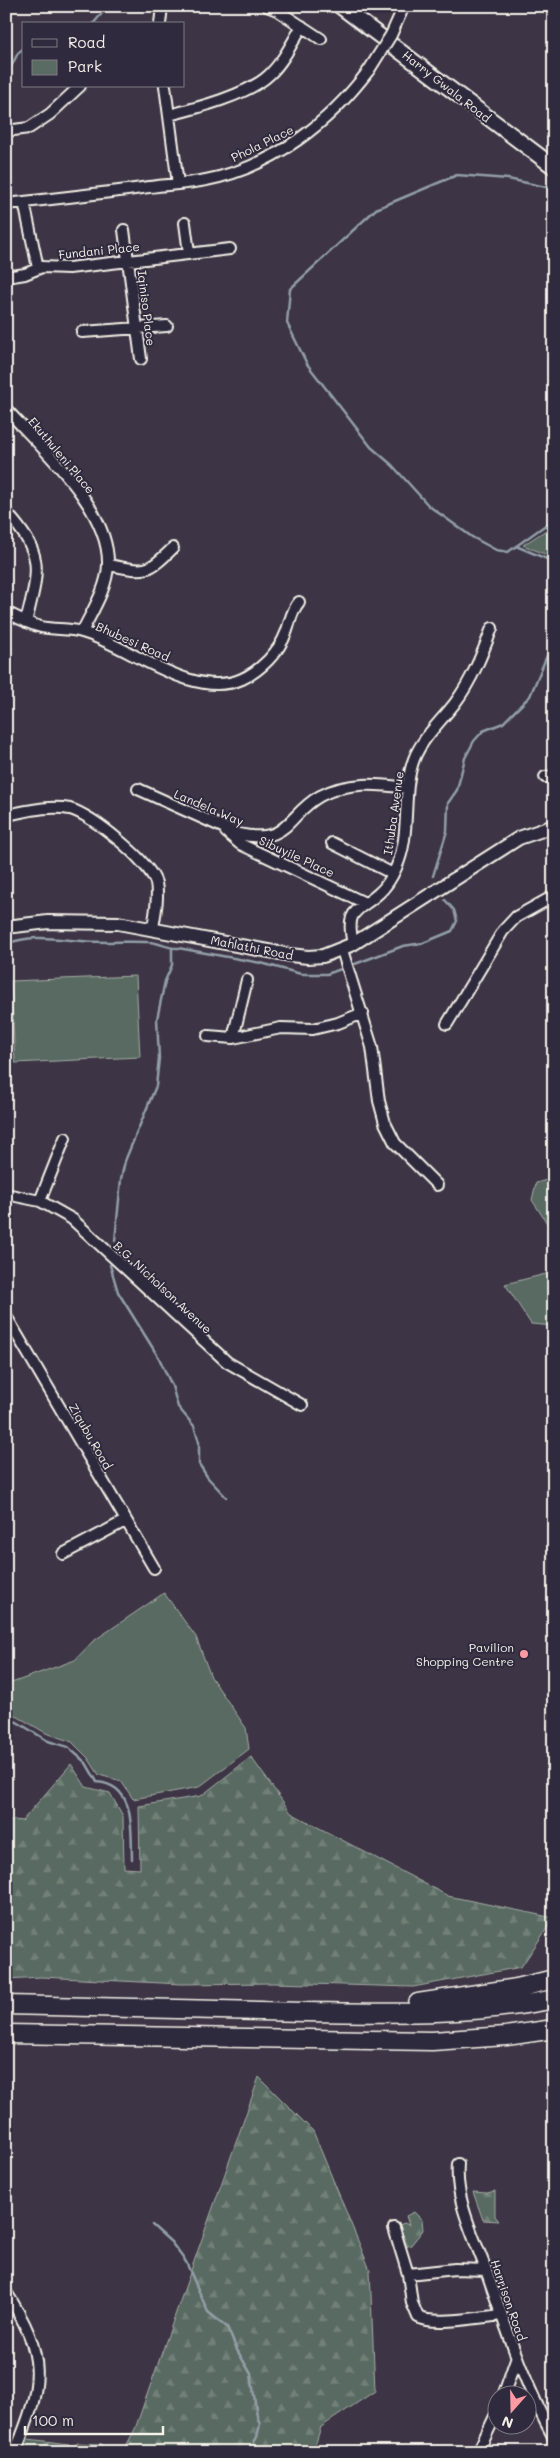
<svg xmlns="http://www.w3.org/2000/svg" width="560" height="2458" viewBox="0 0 560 2458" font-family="Mali,sans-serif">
<defs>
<pattern id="forest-firs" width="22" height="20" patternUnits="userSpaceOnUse" patternTransform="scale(1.25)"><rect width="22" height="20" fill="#596b62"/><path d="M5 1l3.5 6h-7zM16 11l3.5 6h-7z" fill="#718178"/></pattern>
</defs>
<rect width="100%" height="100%" fill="#3d3445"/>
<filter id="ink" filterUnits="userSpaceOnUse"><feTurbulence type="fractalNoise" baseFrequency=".02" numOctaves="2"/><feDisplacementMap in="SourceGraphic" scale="10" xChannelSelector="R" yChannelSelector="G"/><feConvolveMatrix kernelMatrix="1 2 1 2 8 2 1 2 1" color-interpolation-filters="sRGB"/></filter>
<g filter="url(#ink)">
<!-- green -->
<path fill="#596b62" stroke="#a6aea5" d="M554 525V558L523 545Z
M136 976 140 1057 15 1063 11 981Z
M554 1178V1234L532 1200 536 1183Z
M554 1272V1326L531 1324 505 1284Z
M164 1593 196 1637 211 1677 246 1728 249 1749 199 1787 133 1799 121 1781 99 1775 88 1758 72 1742 46 1733 6 1710V1685L75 1660 92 1642Z"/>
<!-- forest -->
<path fill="url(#forest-firs)" stroke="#a6aea5" d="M251 1757 291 1813 448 1896 554 1918 521 1967 413 1987 274 1983 181 1984 41 1977 6 1979V1819L22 1821 71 1764 86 1787 110 1793 123 1816 124 1868 140 1869 139 1806 201 1796Z
M259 2077 313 2131 370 2270 375 2391 321 2427 313 2452H123L135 2429Z
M495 2191V2216L499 2221 483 2220 473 2192 487 2193Z
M414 2212 422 2220 423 2230 411 2245 403 2248 397 2226 404 2223 409 2225 406 2216Z
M28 2439 69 2444V2452H23Z
M76 2443 102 2444 106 2452H80Z"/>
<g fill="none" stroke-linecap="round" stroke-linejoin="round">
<!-- stream -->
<path stroke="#929fa7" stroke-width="2.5" d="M93 24 108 6
M9 71 18 53 24 48
M554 186 546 187 508 179 457 175 376 209 290 289 287 323 307 364 371 447 392 465 429 506 472 537 496 550 508 552 554 519
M516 546 554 562
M433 876 447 831 448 803 457 790 465 758 474 741 483 731 503 723 530 696 554 639
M6 944C33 934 55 939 82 941 104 943 127 941 148 942 159 942 168 949 178 948L261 963 301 974H327L341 969
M355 964 403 946 423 943 452 931 457 921 454 910 445 900
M115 1241 121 1179 125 1161 156 1086 159 1058 157 1019 165 981 172 965V949
M110 1265 118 1292 159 1358 172 1386 178 1407 194 1426 199 1442V1464L208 1478 226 1497
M6 1719 17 1722 48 1741 68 1747 86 1763 97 1782C136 1785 131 1829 132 1859
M152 2225 171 2242 186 2262 208 2312 227 2327 237 2350 251 2374 257 2416 260 2424 257 2437 249 2452"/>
<!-- minor casing -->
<g stroke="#f4f1e8" stroke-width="14">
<path id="minor" d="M267 6 277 10 321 39
M160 24 162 6
M165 86 178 184
M169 115C197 108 248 95 269 75 283 62 292 43 302 26
M6 131 29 128 50 114 80 86
M24 202 38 268
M6 204C52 199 97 194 142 188 163 185 185 184 206 180 273 167 329 123 369 70
M185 223 189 253
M124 230 141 359
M6 277 25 274 42 267 69 268 230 249
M82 332 167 326
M6 409C41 448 110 508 108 565 107 589 92 611 82 632
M6 512C45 555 39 569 26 622
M108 565C145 571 146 575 173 548
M6 612C18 618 29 624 41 627 54 630 69 628 82 632 128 645 193 701 242 679 260 671 279 652 286 633 290 623 291 611 299 602
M545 777 554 776
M138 789 238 834C290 845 286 815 320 796 348 781 377 784 407 788
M6 815C27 811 49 805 70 809 91 814 150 862 156 883 159 897 155 914 153 928
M226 832 240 844 365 903
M332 843 393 874
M353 944C345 908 357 913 379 893 387 886 392 877 396 868 412 834 401 793 414 759 422 738 442 720 455 703 472 680 482 655 492 628
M342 950 372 1047 379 1101 385 1123 395 1143 437 1185
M447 1024 503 931 516 917 554 896
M208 1036 233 1038 281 1028 313 1029 338 1023 363 1013
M233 1038 247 980
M6 1194 40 1201 72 1219 227 1362 302 1405
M40 1201 65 1138
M6 1316 154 1568
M63 1554 125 1521
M458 2164C455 2199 473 2235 485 2267 506 2327 523 2382 554 2438
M394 2228 408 2274 412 2303 418 2317C432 2326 483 2317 501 2315
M408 2274 455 2269 486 2270
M6 2292C47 2355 44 2384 15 2452
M503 2396 516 2359
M478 2452 498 2410"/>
</g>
<!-- tertiary casing -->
<g stroke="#f4f1e8" stroke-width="16">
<path id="tertiary" d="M6 927 48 922 118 923 290 955 308 957 323 956 353 944 519 838 554 826"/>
</g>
<!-- secondary casing -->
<g stroke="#f4f1e8" stroke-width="18">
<path id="secondary" d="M340 6 554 167"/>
</g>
<!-- motorway casing -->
<g stroke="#f4f1e8" stroke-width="21">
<path id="motorway" d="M418 2003 517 1988 554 1979
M6 2005C106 2007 205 2010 305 2012 388 2013 472 2016 554 1999
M6 2034 432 2041 506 2036 554 2029"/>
</g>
<!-- minor -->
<use href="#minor" stroke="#2f2a3d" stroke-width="10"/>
<!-- tertiary -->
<use href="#tertiary" stroke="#2f2a3d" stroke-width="12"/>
<!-- secondary -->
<use href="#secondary" stroke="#2f2a3d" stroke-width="14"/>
<!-- motorway -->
<use href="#motorway" stroke="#2f2a3d" stroke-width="18"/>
<!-- minor-bridge casing -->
<g stroke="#f4f1e8" stroke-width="14" stroke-linecap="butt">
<path id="minor-bridge" d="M369 70 391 35 404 6"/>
</g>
<!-- minor-bridge -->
<use href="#minor-bridge" stroke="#2f2a3d" stroke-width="10"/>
</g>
</g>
<!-- markers -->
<circle fill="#ff9aa2" stroke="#2f2a3d" stroke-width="2" cx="524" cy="1654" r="5"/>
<g text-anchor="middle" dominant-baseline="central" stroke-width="4" stroke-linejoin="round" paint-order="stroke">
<!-- street labels -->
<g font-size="12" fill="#f4f1e8" stroke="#2f2a3d">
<text transform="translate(447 86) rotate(38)">Harry Gwala Road</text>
<text transform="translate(262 143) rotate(-26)">Phola Place</text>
<text transform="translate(99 250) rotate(-6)">Fundani Place</text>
<text transform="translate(147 308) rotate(83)">Iqiniso Place</text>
<text transform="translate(62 455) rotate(50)">Ekuthuleni Place</text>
<text transform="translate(133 641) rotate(24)">Bhubesi Road</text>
<text transform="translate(209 807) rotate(23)">Landela Way</text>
<text transform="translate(393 813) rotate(-82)">Ithuba Avenue</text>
<text transform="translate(297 856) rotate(25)">Sibuyile Place</text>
<text transform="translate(252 947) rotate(11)">Mahlathi Road</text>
<text transform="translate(163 1287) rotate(43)">B.G. Nicholson Avenue</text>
<text transform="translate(91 1436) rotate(60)">Ziqubu Road</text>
<text transform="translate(509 2300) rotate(71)">Harrison Road</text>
</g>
<!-- poi labels -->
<g font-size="12" fill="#f4f1e8" stroke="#2f2a3d" text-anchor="end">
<text x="514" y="1647">Pavilion<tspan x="514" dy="14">Shopping Centre</tspan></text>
</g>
</g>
<!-- margin -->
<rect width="560" height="2458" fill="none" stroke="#2f2a3d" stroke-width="25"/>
<rect x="12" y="12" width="535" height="2433" fill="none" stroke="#f4f1e8" stroke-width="2" filter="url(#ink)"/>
<!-- legend -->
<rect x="22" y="22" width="162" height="65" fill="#2f2a3d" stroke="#7e7a81"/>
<rect x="32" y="39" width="25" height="8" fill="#2f2a3d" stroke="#7e7a81"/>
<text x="68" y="48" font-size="15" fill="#f4f1e8">Road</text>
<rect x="32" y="60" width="25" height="15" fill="#596b62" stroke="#7e7a81"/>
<text x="68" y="72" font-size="15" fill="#f4f1e8">Park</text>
<!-- north arrow -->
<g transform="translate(512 2410) rotate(200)"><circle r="24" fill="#2f2a3d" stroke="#7e7a81"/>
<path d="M0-4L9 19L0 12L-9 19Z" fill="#ff9aa2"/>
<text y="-8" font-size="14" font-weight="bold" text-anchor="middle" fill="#f4f1e8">N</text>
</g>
<!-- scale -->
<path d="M25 2426v8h138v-8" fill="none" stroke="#f4f1e8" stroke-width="2.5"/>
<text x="32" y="2426" font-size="15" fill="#f4f1e8" stroke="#2f2a3d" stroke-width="4" paint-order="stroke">100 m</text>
</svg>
